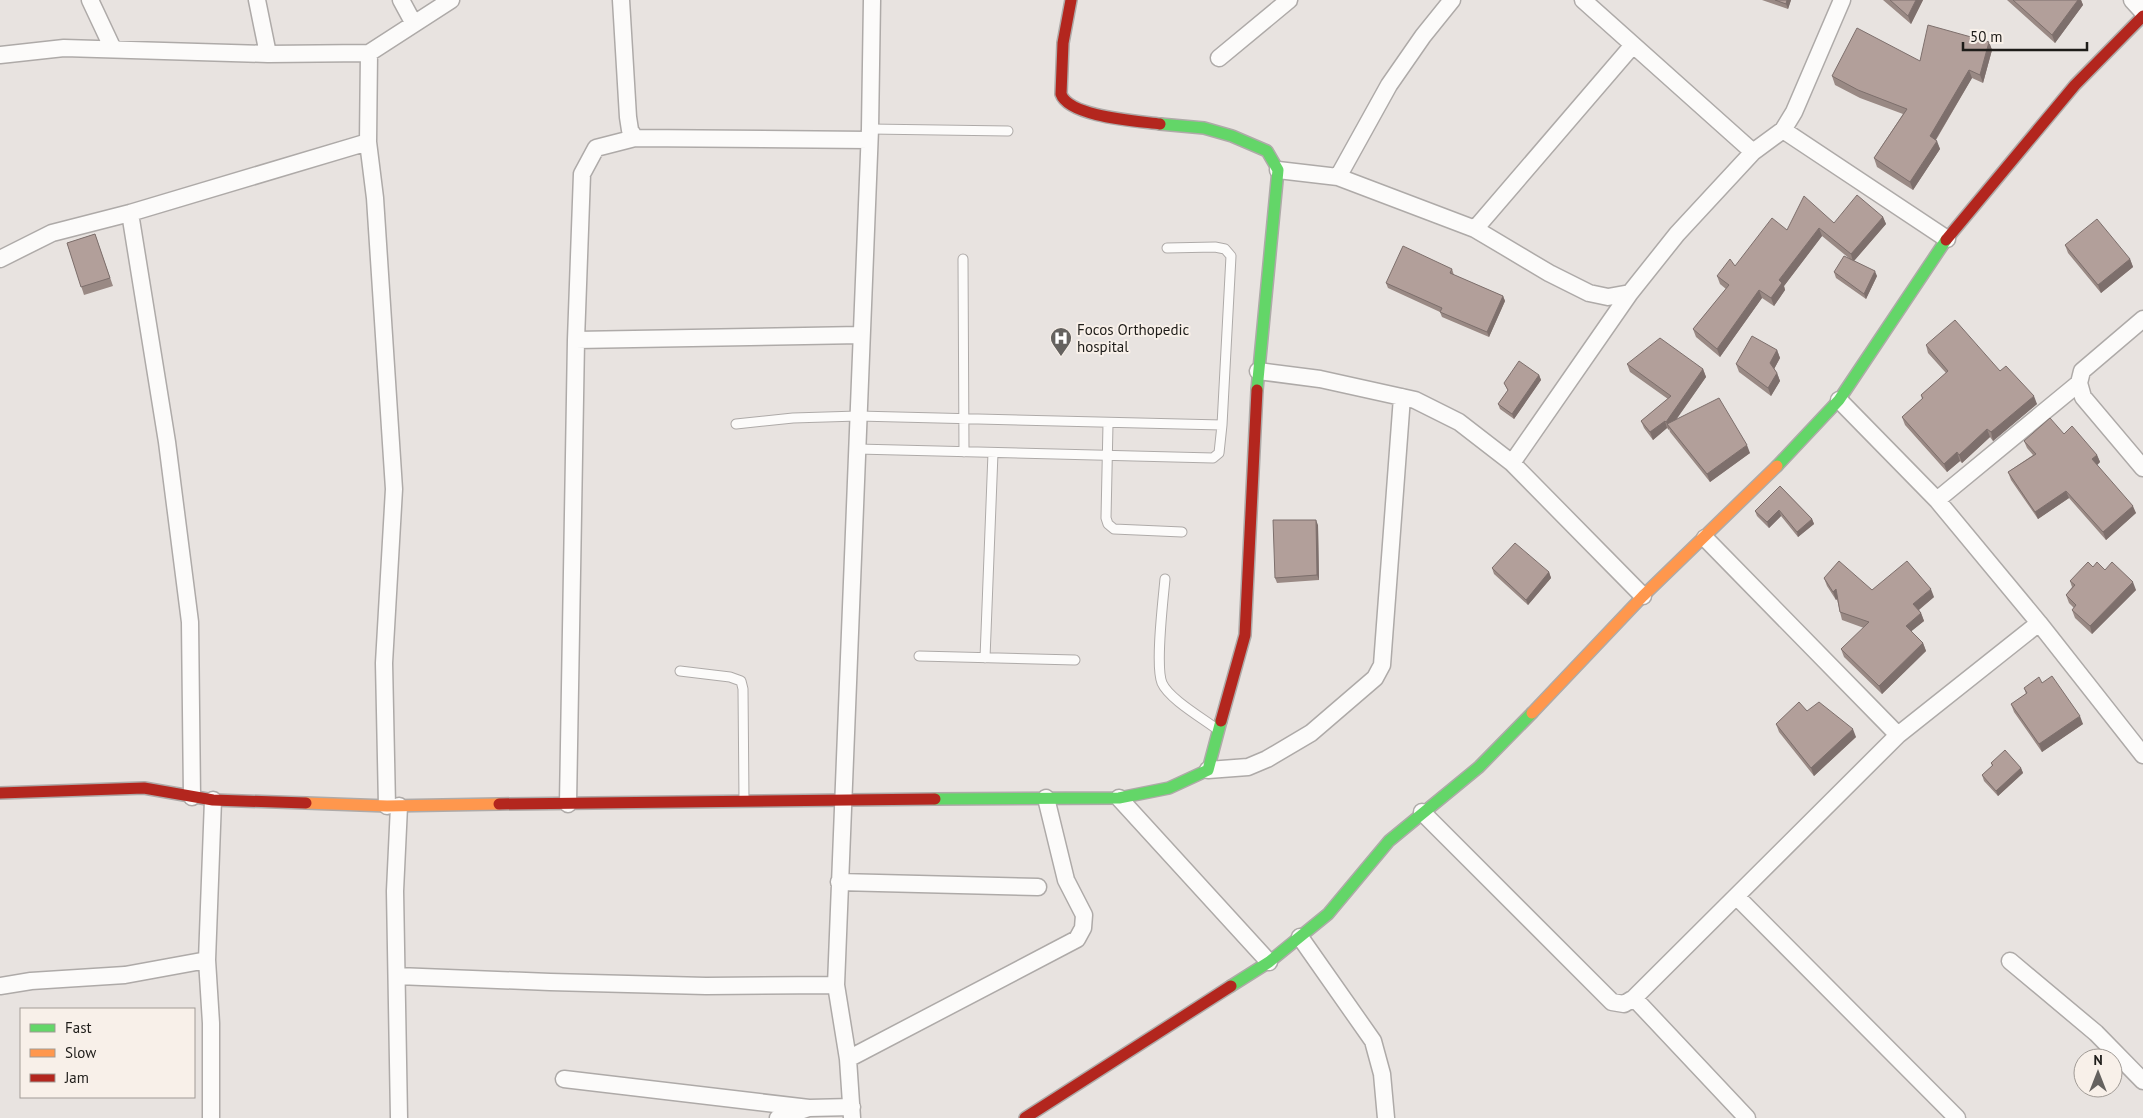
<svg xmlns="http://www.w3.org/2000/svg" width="2143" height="1118" viewBox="0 0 2143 1118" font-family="'PT Sans',sans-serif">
<rect width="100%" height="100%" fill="#e8e3e0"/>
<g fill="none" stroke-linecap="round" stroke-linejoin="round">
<!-- lane casing -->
<g stroke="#aeaaa8" stroke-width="11">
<path id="lane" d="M870 129 1008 131
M1167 248 1215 247 1225 249 1231 256 1222 425
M963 259 964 452
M736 424 793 418 858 416 1222 425 1219 453 1213 458 857 449
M1108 424 1106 518 1108 524 1114 529 1182 532
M1165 579C1163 601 1155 666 1162 683 1169 699 1204 719 1218 730
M919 656 1075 660
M985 658 993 453
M680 671 730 677 741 681 743 689 744 800"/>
</g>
<!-- street casing -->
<g stroke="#aeaaa8" stroke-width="19">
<path id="street" d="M90 0 113 49
M257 0 268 54
M401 0 414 24
M621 0 628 117 630 130 635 138
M1583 0 1753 152
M2132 0 2143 12
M369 53 368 142 375 198 394 489 384 663 387 806
M0 55 64 48 268 54 369 53 451 0
M1219 58 1289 0
M1783 130 1947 239
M1278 170 1338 177 1475 229 1549 273 1589 293 1608 297 1630 293
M1338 177 1389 85 1423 36 1452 0
M130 213 167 442 190 622 192 797
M1475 229 1633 45
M0 259 52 233 130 213 368 142
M2143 319 2082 371 2079 383 2083 397 2143 468
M576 340 861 335
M1258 371 1320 379 1415 400 1459 422 1512 463 1643 596
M1839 400 1937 500 2039 623 2143 755
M1512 463 1630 293 1677 234 1753 152 1783 130 1794 112 1842 0
M1937 500 2079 383
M1705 538 1898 735
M1208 770 1248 767 1267 759 1311 733 1375 678 1382 665 1402 397
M1119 798 1269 962
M568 804 576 340 582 174 596 148 635 138 869 140
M399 806 395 891 399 1118
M1422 812 1612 1002 1624 1004 1634 998 1898 735 2039 623
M839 882 1038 887
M1737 897 1957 1118
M1300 937 1373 1041 1382 1074 1386 1118
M2010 961 2096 1033 2143 1081
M397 976 550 982 706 986 836 985
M0 986 31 981 125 975 207 960
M1634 998 1747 1118
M848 1059 1077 939 1083 928 1084 915 1066 880 1046 798
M564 1079 809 1108
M211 1118V1023L207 960 213 800
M778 1118 809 1108 852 1107
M852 1118 848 1059 836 985 870 129 872 0"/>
</g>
<!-- fast casing -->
<g stroke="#aeaaa8" stroke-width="14">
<path id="fast" d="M1160 124 1204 128 1232 136 1267 151 1278 170 1257 390
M1777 466 1839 400 1946 240
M935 799 1119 798 1169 788 1208 770 1221 721
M1231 986 1269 962 1328 914 1389 841 1479 767 1532 713"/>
</g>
<!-- slow casing -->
<g stroke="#aeaaa8" stroke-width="14">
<path id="slow" d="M1532 713 1643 596 1777 466
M306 803 387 806 499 804"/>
</g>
<!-- jam casing -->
<g stroke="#aeaaa8" stroke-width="14">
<path id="jam" d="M1071 0 1063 43 1061 94C1069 117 1138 121 1160 124
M1946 240 2075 85 2143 16
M1221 721 1245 635 1257 390
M0 793 144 788 213 800 306 803
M499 804 935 799
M1025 1118 1231 986"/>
</g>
<!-- lane -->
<use href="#lane" stroke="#fcfbfa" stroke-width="9"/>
<!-- street -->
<use href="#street" stroke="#fcfbfa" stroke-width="16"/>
<!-- fast -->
<use href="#fast" stroke="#63d668" stroke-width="11"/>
<!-- slow -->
<use href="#slow" stroke="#ff974d" stroke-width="11"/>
<!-- jam -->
<use href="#jam" stroke="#b3261e" stroke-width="11"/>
</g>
<!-- wall -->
<path fill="#998984" d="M1762 0H1791L1788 9Z
M1883 0H1923L1911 24Z
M2007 0H2081L2083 5 2055 43Z
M1989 42 1992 50 1983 83 1972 78 1936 140 1940 149 1913 190 1877 167 1874 158 1903 114 1860 98 1835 85 1832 76 1920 61Z
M1883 217 1886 224 1854 261 1877 276 1866 299 1836 278 1834 272 1850 259 1822 236 1784 286 1785 290 1774 306 1762 298 1720 357 1696 337 1693 329 1726 289 1720 284 1717 276 1735 266 1787 230 1834 223Z
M95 234 113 286 84 295 67 243Z
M2065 245 2130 259 2133 267 2101 293 2068 253Z
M1452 269 1454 275 1503 296 1505 301 1489 337 1442 317 1440 312 1388 288 1386 283Z
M1926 345 2000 371 2037 404 1993 441 1990 437 1962 463 1960 461 1947 472 1905 425 1902 417 1922 399 1921 395 1946 373 1928 353Z
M1777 350 1780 358 1774 369 1777 373 1780 381 1771 396 1739 372 1736 364Z
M1627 364 1703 369 1706 377 1676 420 1750 453 1710 482 1670 432 1669 429V430L1667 428 1653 440 1644 428 1641 421 1668 399 1630 372Z
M1539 375 1541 380 1514 419 1500 409 1498 404 1508 391 1504 383Z
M2064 434 2097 455 2100 462 2097 465 2136 513 2106 540 2069 498 2038 519 2011 480 2008 472 2033 455 2027 448 2024 441Z
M1780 486 1812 519 1814 524 1798 537 1781 516 1769 528 1757 516 1755 511Z
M1318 525 1319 580 1277 583 1275 578Z
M2093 567 2105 570 2136 590 2092 634 2075 618 2072 610 2074 608 2069 603 2066 595 2072 587 2070 581Z
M1492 568 1549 572 1551 578 1528 605 1494 574Z
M1824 578 1872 590 1934 597 1919 610 1921 613 1924 621 1911 631 1923 643 1926 651 1882 694 1844 657 1841 649 1864 628 1842 620 1840 612 1837 599 1836 600 1827 586Z
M2042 683 2083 724 2042 752 2014 712 2011 704 2026 694 2024 688Z
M1807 711 1856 737 1814 776 1779 732 1776 724Z
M1991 763 2021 768 2023 773 1998 796 1984 781 1982 775 1992 766Z"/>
<!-- shaded-wall -->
<path fill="#7d6f6c" d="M1787 0H1791L1788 9 1786 4Z
M1916 0H1923L1911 24 1908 16Z
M2078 0H2081L2083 5 2055 43 2052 35Z
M1989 42 1992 50 1983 83 1980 75Z
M1969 70 1972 78 1933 144 1930 136Z
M1937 141 1940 149 1913 190 1910 182Z
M1883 217 1886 224 1853 262 1851 254Z
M1819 228 1822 236 1784 286 1785 290 1774 306 1771 298 1779 280Z
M2130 259 2133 267 2101 293 2098 285Z
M1875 271 1877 276 1866 299 1864 294Z
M1759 290 1762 298 1720 357 1717 349Z
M1503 296 1505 301 1489 337 1487 332Z
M1777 350 1780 358 1773 371 1770 363Z
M1703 369 1706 377 1670 428 1667 424 1669 429V430L1666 422Z
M1777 373 1780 381 1771 396 1768 388Z
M1539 375 1541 380 1514 419 1512 414Z
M2034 396 2037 404 1993 441 1991 432Z
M1665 421 1667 428 1653 440 1650 432Z
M1987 429 1990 437 1962 463 1959 455Z
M1747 445 1750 453 1710 482 1707 474Z
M1957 452 1960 461 1947 472 1944 464Z
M2097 455 2100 462 2095 467 2092 459Z
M2066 491 2069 498 2038 519 2035 512Z
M2133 506 2136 513 2106 540 2103 532Z
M1779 510 1781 516 1769 528 1767 522Z
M1812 519 1814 524 1798 537 1797 532Z
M1316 520 1318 525 1319 580 1317 575Z
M1549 572 1551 578 1528 605 1526 600Z
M2133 582 2136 590 2092 634 2090 626Z
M1836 589 1839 597 1836 600 1833 592Z
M1931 589 1934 597 1916 612 1913 604Z
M1921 613 1924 621 1908 634 1906 626Z
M1923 643 1926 651 1882 694 1879 686Z
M2080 716 2083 724 2042 752 2039 744Z
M1853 729 1856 737 1814 776 1811 768Z
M2021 768 2023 773 1998 796 1996 791Z"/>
<!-- building -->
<path fill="#b29f9a" stroke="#7d6f6c" d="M1775 0H1787L1786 4Z
M1890 0H1916L1908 16Z
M2013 0H2078L2052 35Z
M1928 25 1989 42 1980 75 1969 70 1930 136 1937 141 1910 182 1874 158 1907 109 1858 90 1832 76 1857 28 1920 61Z
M1857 195 1883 217 1851 254 1819 228 1779 280 1782 283 1771 298 1759 290 1717 349 1693 329 1729 285 1717 276 1730 259 1735 266 1772 218 1787 230 1804 196 1834 223Z
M2097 219 2130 259 2098 285 2065 245Z
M95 234 110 278 81 287 67 243Z
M1403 246 1452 269 1450 273 1503 296 1487 332 1440 312 1442 308 1386 283Z
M1844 256 1875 271 1864 294 1834 272Z
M1955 320 2000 371 2006 366 2034 396 1991 432 1987 429 1959 455 1957 452 1944 464 1902 417 1923 398 1921 395 1948 371 1926 345Z
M1752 336 1777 350 1770 363 1777 373 1768 388 1736 364Z
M1660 338 1703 369 1666 422 1665 421 1650 432 1641 421 1671 396 1627 364Z
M1519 361 1539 375 1512 414 1498 404 1508 390 1504 383Z
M1719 398 1747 445 1707 474 1667 424Z
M2050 418 2064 434 2072 426 2097 455 2092 459 2133 506 2103 532 2066 491 2035 512 2008 472 2036 454 2024 441Z
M1780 486 1812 519 1797 532 1779 510 1767 522 1755 511Z
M1273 520H1316L1317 575 1275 578Z
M1515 543 1549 572 1526 600 1492 568Z
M1839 561 1872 590 1907 561 1931 589 1913 604 1921 613 1906 626 1923 643 1879 686 1841 649 1869 622 1840 612 1836 589 1833 592 1824 578Z
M2088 562 2093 567 2097 562 2105 570 2112 562 2133 582 2090 626 2072 610 2076 605 2066 595 2075 585 2070 581Z
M2052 676 2080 716 2039 744 2011 704 2027 693 2024 688 2039 677 2042 683Z
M1799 702 1807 711 1819 702 1853 729 1811 768 1776 724Z
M2005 750 2021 768 1996 791 1982 775 1993 765 1991 763Z"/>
<!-- icons -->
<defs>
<g id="hospital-pin" transform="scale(1.125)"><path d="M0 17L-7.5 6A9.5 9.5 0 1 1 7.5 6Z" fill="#65625f" stroke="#f8f0e9"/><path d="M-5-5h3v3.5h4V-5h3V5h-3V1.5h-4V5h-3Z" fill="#fff"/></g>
</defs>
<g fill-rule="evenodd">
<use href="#hospital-pin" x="1061" y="338"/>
</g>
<g text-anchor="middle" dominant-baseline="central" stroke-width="4" stroke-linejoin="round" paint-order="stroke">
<!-- poi labels -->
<g font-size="15" fill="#1e1c19" stroke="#f8f0e9" text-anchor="start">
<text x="1077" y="329">Focos Orthopedic<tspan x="1077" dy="17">hospital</tspan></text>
</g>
</g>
<!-- legend -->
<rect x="20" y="1008" width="175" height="90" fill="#f8f0e9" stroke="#a19b96"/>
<rect x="30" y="1024" width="25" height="8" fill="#63d668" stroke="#a19b96"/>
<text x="65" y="1033" font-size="15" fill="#1e1c19">Fast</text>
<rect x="30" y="1049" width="25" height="8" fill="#ff974d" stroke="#a19b96"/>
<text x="65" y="1058" font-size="15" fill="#1e1c19">Slow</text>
<rect x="30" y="1074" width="25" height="8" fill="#b3261e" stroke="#a19b96"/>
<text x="65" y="1083" font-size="15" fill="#1e1c19">Jam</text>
<!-- north arrow -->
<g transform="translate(2098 1073)"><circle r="24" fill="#f8f0e9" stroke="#a19b96"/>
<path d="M0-4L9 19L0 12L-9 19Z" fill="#65625f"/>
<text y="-8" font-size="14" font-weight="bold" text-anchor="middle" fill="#1e1c19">N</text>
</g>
<!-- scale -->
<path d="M1963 42v8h124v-8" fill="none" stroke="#1e1c19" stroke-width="2.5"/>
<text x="1970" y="42" font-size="15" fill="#1e1c19" stroke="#f8f0e9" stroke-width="4" paint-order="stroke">50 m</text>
</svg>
